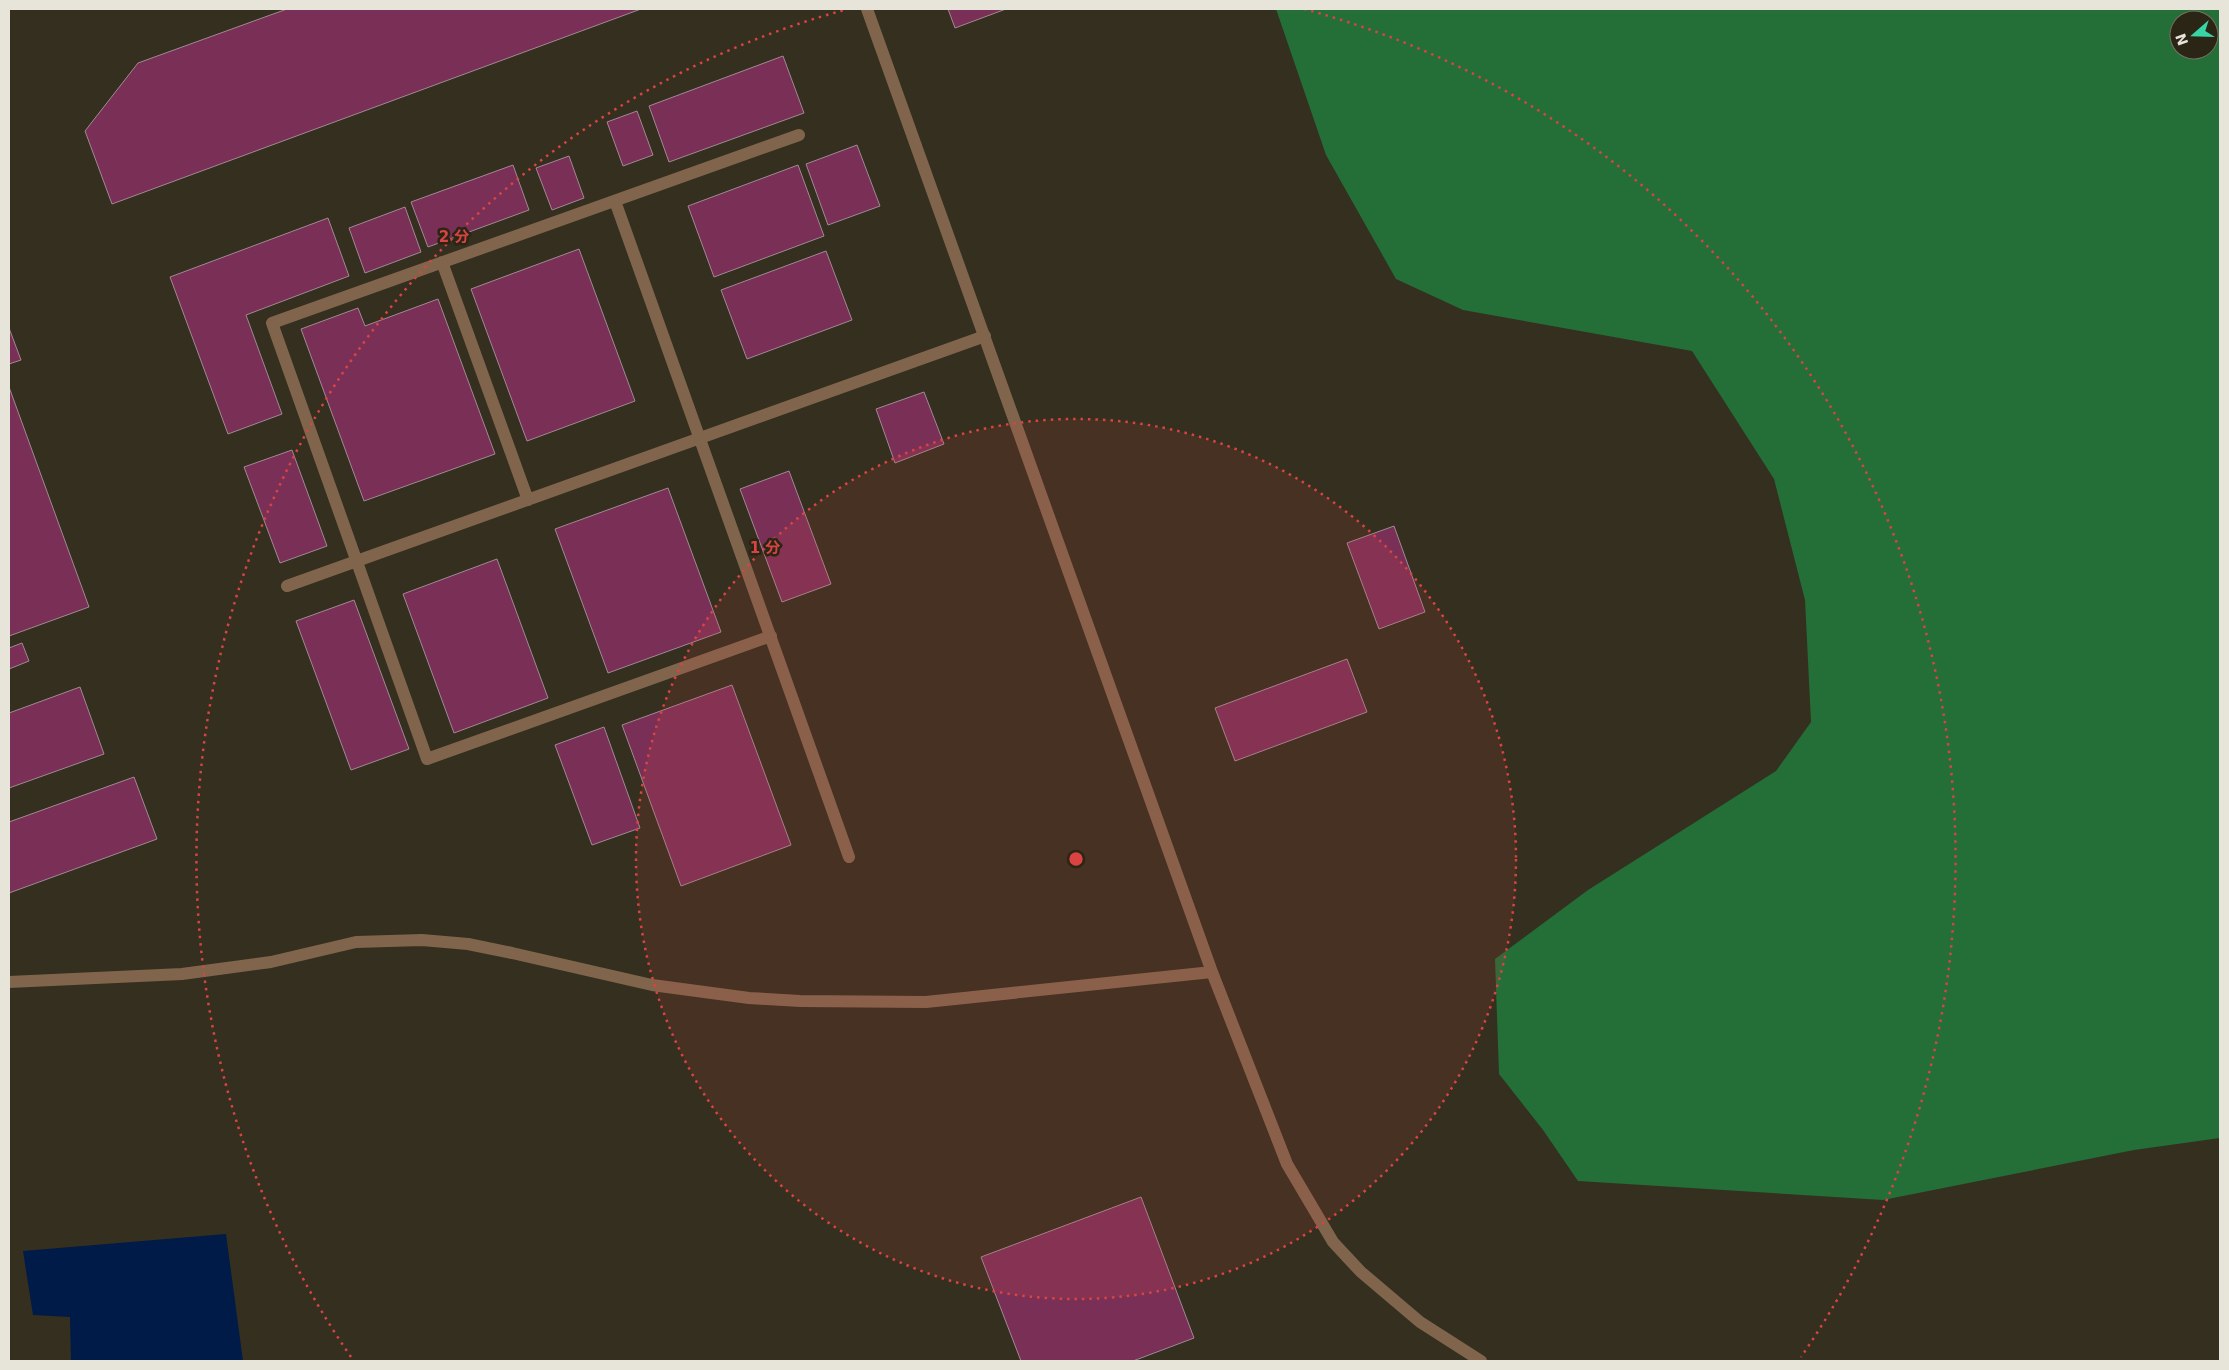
<svg xmlns="http://www.w3.org/2000/svg" width="2229" height="1370" viewBox="0 0 2229 1370" font-family="'DejaVu Sans','Noto Sans JP',sans-serif">
<rect width="100%" height="100%" fill="#342f1e"/>
<!-- forest -->
<path fill="#246e37" fill-rule="evenodd" d="M1276 9H2220V1138L2134 1150 1883 1200 1578 1181 1543 1130 1499 1074 1495 959 1588 890 1776 771 1811 722 1805 600 1774 479 1692 351 1463 310 1396 279 1326 155ZM2179 20H2209V50H2179Z"/>
<!-- water -->
<path fill="#001b47" d="M226 1234 243 1361H71L70 1317 33 1315 23 1251Z"/>
<!-- building -->
<path fill="#7a3056" stroke="#9f8a93" d="M287 9H641L112 204 85 131 138 63Z
M948 9H1006L955 28Z
M783 56 804 113 669 162 649 106Z
M637 111 653 155 623 166 607 122Z
M857 145 880 206 828 225 806 164Z
M569 156 584 198 552 210 536 168Z
M513 165 529 210 428 247 411 202Z
M798 165 824 236 714 277 688 206Z
M405 207 421 252 365 273 349 228Z
M328 218 349 276 246 315 282 414 228 434 170 277Z
M579 249 635 401 527 441 471 289Z
M826 251 852 320 747 359 721 290Z
M438 299 495 454 364 501 301 329 358 308 365 326Z
M9 328 21 360 9 364Z
M9 387 89 607 9 636Z
M924 392 944 444 895 463 876 409Z
M292 450 327 546 280 563 244 467Z
M789 471 831 584 782 602 740 489Z
M668 488 721 632 608 673 555 529Z
M1394 526 1425 612 1379 629 1347 543Z
M497 559 548 698 454 733 403 594Z
M354 600 409 749 351 770 296 621Z
M22 643 29 661 9 669V648Z
M1347 659 1367 712 1235 761 1215 708Z
M732 685 791 845 681 886 622 725Z
M80 687 104 754 9 788V713Z
M604 727 640 828 592 845 555 745Z
M134 777 157 839 9 893V822Z
M1141 1197 1194 1338 1133 1361H1021L981 1257Z"/>
<g fill="none" stroke-linecap="round" stroke-linejoin="round">
<!-- service -->
<path stroke="#80654c" stroke-width="12" d="M615 201 849 857
M442 262 528 500
M287 586 985 336
M771 636 427 759 272 323 799 135"/>
<!-- minor -->
<path stroke="#80654c" stroke-width="12" d="M867 9 1212 972 1287 1164 1333 1242 1361 1272 1420 1322 1481 1361
M9 982 182 974 271 962 356 942 422 940 468 944 512 953 652 985 749 998 800 1001 926 1002 1212 972"/>
</g>
<!-- distance rings -->
<circle cx="1076" cy="859" r="440" fill="#d94443" fill-opacity=".12"/>
<g fill="none" stroke="#d94443" stroke-width="2.5" stroke-dasharray="2.5 5">
<circle cx="1076" cy="859" r="440"/>
<path d="M351 1357A880 880 0 0 1 848 9M1304 9A880 880 0 0 1 1801 1357"/>
</g>
<circle cx="1076" cy="859" r="8" fill="#d94443" stroke="#2a2515" stroke-width="2.5"/>
<g font-size="15" text-anchor="middle" font-weight="bold" fill="#d94443" stroke="#2a2515" stroke-width="5" stroke-linejoin="round" paint-order="stroke">
<text x="454" y="242">2 分</text>
<text x="765" y="553">1 分</text>
</g>
<!-- border -->
<rect width="2229" height="1370" fill="none" stroke="#e7e4d9" stroke-width="20"/>
<!-- north arrow -->
<g transform="translate(2194 35) rotate(250)"><circle r="24" fill="#2a2515" stroke="#767163"/>
<path d="M0-4L9 19L0 12L-9 19Z" fill="#39d4a5"/>
<text y="-8" font-size="14" font-weight="bold" text-anchor="middle" fill="#e7e4d9">N</text>
</g>
</svg>
